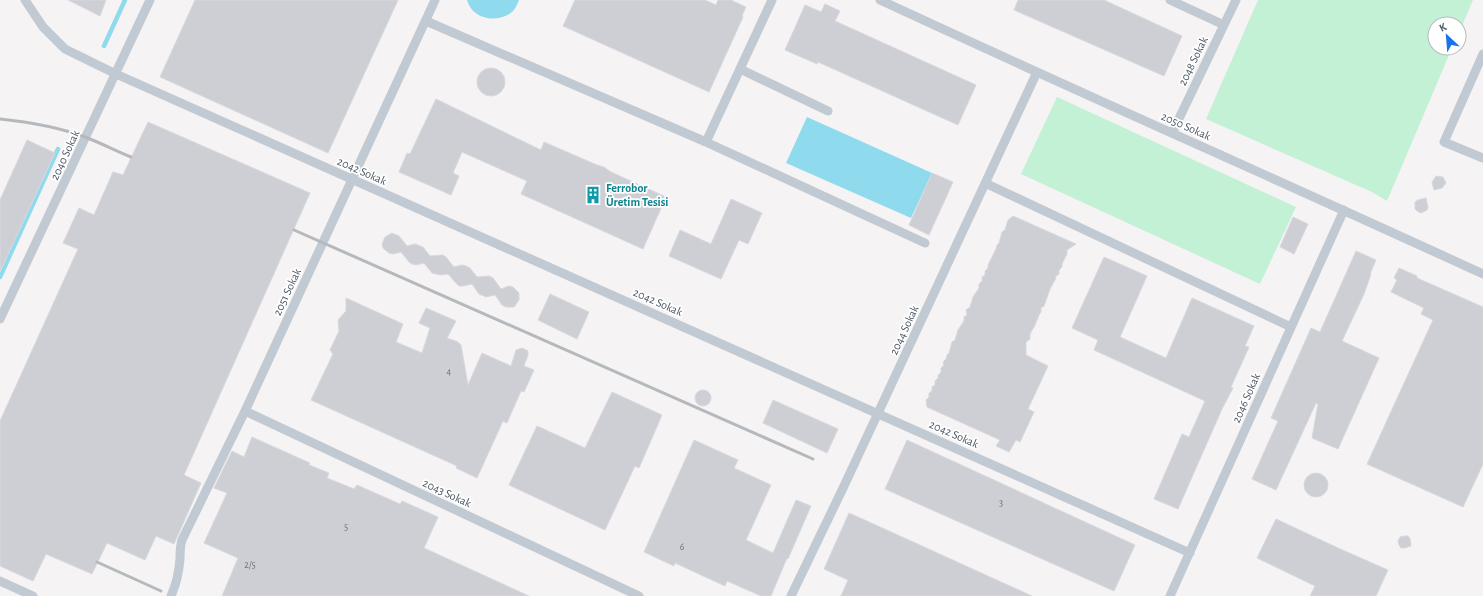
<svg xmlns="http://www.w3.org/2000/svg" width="1483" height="596" viewBox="0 0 1483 596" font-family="'Alegreya Sans',sans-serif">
<rect width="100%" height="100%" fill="#f5f3f3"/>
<!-- green -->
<path fill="#c3f1d5" d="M1258 0H1473L1459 33V24H1435V48H1452L1387 201 1372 192 1206 119Z
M1057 97 1296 207 1260 284 1021 174Z"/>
<!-- water -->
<path fill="#90daee" d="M467 0H519C517 4 516 8 513 11 499 24 472 20 467 0Z
M807 117 932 173 911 218 786 163Z"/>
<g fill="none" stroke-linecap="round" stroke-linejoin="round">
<!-- stream -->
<path stroke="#90daee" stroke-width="4.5" d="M104 46 125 0
M0 277 58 149"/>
</g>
<!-- building -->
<path fill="#cdcfd5" stroke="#d7d9de" d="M68 0H106L100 16Z
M195 0H398L328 153 160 77Z
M575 0H705L716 5 718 0H731L746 7 742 16 743 17 709 92 563 26Z
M1018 0H1104L1182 36 1164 76 1014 10Z
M825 4 840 11 835 21 976 85 958 125 818 62 817 64 785 50 805 5 821 12Z
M477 82a14 14 0 1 1 28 0a14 14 0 1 1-28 0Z
M436 99 541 150 544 142 597 165 604 167 611 172 666 197 643 249 521 194 527 181 462 152 453 173 459 176 451 195 399 172 407 153 410 154Z
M148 122 310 193 184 475 201 483 174 544 156 536 145 560 107 543 92 574 46 554 33 581 0 566V421L78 249 63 243 79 208 94 215 113 172 123 175Z
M27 140 55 153 0 272V200Z
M932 173 953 182 929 235 909 225Z
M1436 176 1443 177 1446 183 1442 188 1434 190 1432 182Z
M1426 198 1428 207 1427 210 1421 213 1417 211 1415 209V202L1418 200Z
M731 199 762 213 748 244 739 240 721 279 669 256 680 230 711 244Z
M1013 216 1076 244 1067 250V254L1062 264V267L1059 270V274L1056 276 1055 280 1050 289 1044 306 1041 308V312L1039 315 1035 325 1030 334V339L1026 342V355L1048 366 1028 409 1034 412 1020 442 1016 440 1009 452 996 446 1000 440 927 407 926 400 929 397V393L932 391V387L935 385V381L938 378V375L941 372V368L944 365 943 362 946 359 947 355 949 353 952 342 955 340 958 330 964 321V317L967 315 966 310 970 307 973 297 979 288V284L982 281V277L985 275V271L988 268V265L996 249 997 245 999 243 1002 232 1005 230 1008 220Z
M1293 217 1308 224 1294 254 1280 247Z
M392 233 399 236 407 246 415 244 423 247 430 256 443 255 446 257 454 267 462 265 466 266 470 268 477 277 489 276 493 278 501 289 509 286 513 287 519 293V300L514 307H506L502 305 495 295 486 297 479 294 472 284 463 286H459L456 283 448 274 440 275 432 273 424 263 416 265 412 264 409 262 401 252 393 254 389 253 383 248 382 244 385 237Z
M1356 251 1376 260 1370 274H1371L1364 294 1342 341 1379 358 1338 449 1312 438 1318 404 1316 403 1276 490 1252 479 1278 421 1271 418 1311 328 1320 332Z
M1104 257 1147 276 1120 337 1166 358 1192 298 1254 326 1245 346 1249 347 1231 387 1233 388 1222 409 1178 509 1154 499 1182 434 1189 437 1205 401 1094 350 1098 340 1072 328Z
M1399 268 1417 276V278L1483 307V464L1463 507 1367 464 1433 320 1421 314 1424 308 1391 292 1397 280 1394 278Z
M550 294 589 312 577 339 538 320Z
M346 298 403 324 396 342 422 353 430 328 419 323 426 308 456 321 447 338 458 342 461 345 468 385 482 353 511 366 516 350 522 348 528 351V355L524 366 534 370 524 392 521 391 507 423 503 421 477 478 456 468 457 466 311 400 333 354 330 350 339 331 338 320 346 311Z
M695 398a8 8 0 1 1 16 0a8 8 0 1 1-16 0Z
M612 392 662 415 639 468 635 466 605 530 509 485 537 426 585 448Z
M773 400 838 429 827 453 763 423Z
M252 437 310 463 309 465 329 473 327 478 354 489 357 485 400 504 402 501 438 517 424 548 529 596H222L238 558 204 543 227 493 214 488 232 451 244 457Z
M694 440 738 460 734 468 771 485 746 540 773 553 796 500 811 506 788 559 787 558 771 596H761L727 581 725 586 675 563 674 566 644 552Z
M907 440 1135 545 1114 591 885 489Z
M1304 485a12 12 0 1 1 24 0a12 12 0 1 1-24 0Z
M849 513 878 526 1032 596H841L848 580 824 569Z
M1276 519 1338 548 1388 570 1376 596H1310L1315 586 1257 558Z
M1404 536H1408L1410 539 1411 546 1405 548H1401L1399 545 1398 541 1400 537Z"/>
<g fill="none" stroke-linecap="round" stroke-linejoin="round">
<!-- service -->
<path stroke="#c1cad2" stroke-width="9" d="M25 0 43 27 65 49 116 74 1190 553
M880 0C1080 93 1283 182 1483 274
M1170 0 1224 25
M426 21 706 142 925 243
M1483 54 1444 142 1483 158
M740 69 828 111
M1172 133 1236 0
M706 142 772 0
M985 183 1291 327
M0 319 150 0
M245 411 639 596
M0 581 33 596
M171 596C176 585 179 572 180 559 180 552 180 546 182 540L245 411 435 0
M791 596 844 486 1037 72
M1170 596 1344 210"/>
<!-- rail -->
<path stroke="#b5b8bd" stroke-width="3" d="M0 119C29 122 58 127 85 137 101 143 116 151 131 157
M294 230 813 459
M97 562 161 591"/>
</g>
<!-- icons -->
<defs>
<g id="building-bare" transform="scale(1.38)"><path d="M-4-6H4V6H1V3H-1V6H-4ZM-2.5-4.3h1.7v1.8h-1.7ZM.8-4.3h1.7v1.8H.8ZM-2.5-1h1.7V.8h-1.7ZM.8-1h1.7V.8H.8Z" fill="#0f9aa8" stroke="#fff" stroke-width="2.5" paint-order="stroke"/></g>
</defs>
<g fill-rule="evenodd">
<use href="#building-bare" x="593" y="195"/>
</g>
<g text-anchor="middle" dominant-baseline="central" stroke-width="3.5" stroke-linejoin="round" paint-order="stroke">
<!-- number labels -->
<g font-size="10" fill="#6b747e">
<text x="449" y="372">4</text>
<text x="1001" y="503">3</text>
<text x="346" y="527">5</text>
<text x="682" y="547">6</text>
<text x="250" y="565">2/5</text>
</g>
<!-- street labels -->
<g font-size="12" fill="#4a5661" stroke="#fff">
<text transform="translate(1193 61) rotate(-64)">2048 Sokak</text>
<text transform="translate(1186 126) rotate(24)">2050 Sokak</text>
<text transform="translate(65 155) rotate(-65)">2040 Sokak</text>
<text transform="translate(362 171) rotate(24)">2042 Sokak</text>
<text transform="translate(287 292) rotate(-65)">2051 Sokak</text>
<text transform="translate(658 302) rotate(24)">2042 Sokak</text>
<text transform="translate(904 330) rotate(-65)">2044 Sokak</text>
<text transform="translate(1246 398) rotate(-66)">2046 Sokak</text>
<text transform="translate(954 434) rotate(24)">2042 Sokak</text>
<text transform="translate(447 493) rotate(25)">2043 Sokak</text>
</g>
<!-- culture labels -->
<g font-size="12" font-weight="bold" fill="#0d838f" stroke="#fff" text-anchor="start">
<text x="606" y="188">Ferrobor<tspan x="606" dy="14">Üretim Tesisi</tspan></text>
</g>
</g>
<!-- north arrow -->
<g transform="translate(1447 36) rotate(334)"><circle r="19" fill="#ffffff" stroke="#b7bbc0"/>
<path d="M0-3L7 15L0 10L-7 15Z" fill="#1a73e8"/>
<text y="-6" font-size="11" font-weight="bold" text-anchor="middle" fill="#4a5661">K</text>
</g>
</svg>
